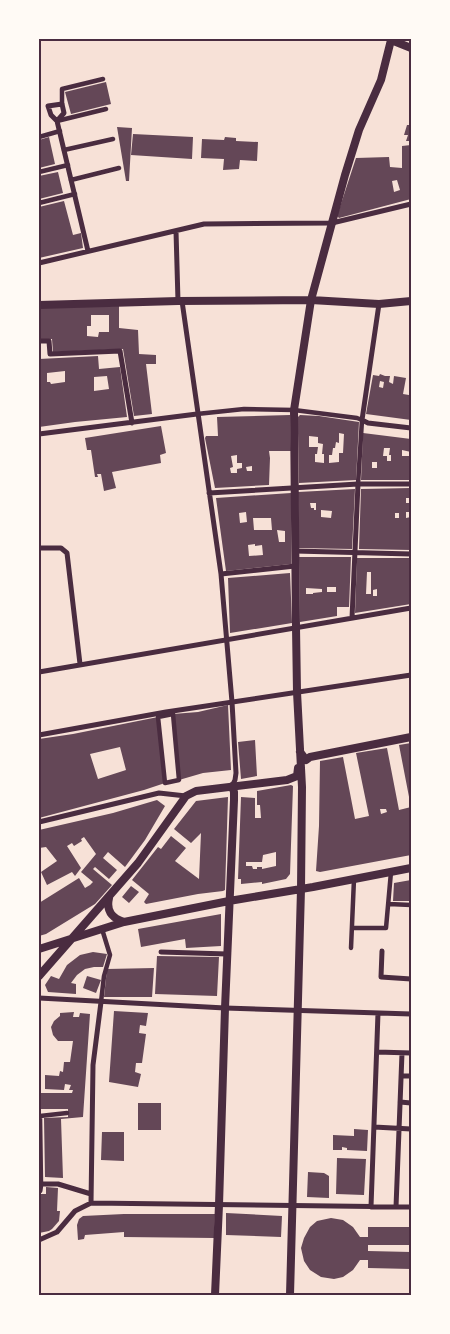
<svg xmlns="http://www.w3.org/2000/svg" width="450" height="1334" viewBox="0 0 450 1334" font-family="Barlow,sans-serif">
<rect width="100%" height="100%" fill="#f7e1d7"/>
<!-- building -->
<path fill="#644757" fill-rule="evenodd" d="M106 82 111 104 71 114 65 92Z
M407 125H411V141H406L408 135H404Z
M117 127 132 128 129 181H126Z
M133 134 193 137 192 159 131 155Z
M49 137 55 164 39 168V140Z
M225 137 236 138V141L258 142 257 161 240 160 239 169 223 170 224 159 201 158 202 139 224 140Z
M411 145V199L339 218 337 216 356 158 389 157 390 167 402 168V146ZM397 180 400 190 394 192 392 181Z
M58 172 63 193 39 199V176Z
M64 201 73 235 81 233 83 248 39 258V207Z
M119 306V328L138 330 139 354 156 355V364H146L152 414 134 416 123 349 53 352 52 339H39V308ZM91 315H109V332H99L98 337 87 336V326H91Z
M98 356 99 369 120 367 127 417 75 422 39 427V359ZM65 371V382L51 384 50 382H47V373ZM107 376 109 389 94 391V377Z
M380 374 385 376H390L389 382 393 384 394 376 406 378 403 394 409 395 410 385H411V420L366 414 373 375 379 376ZM380 381 384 382 383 388 379 387Z
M290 415 291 451H269L270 458 269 485 215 488 205 438 206 436H218L217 417ZM237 455V463H242V468L237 469V473H231L230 468 233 467 231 456ZM252 466V471H247L246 467Z
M300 415 319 416 359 422 356 480 299 483 298 433V417ZM339 433 344 434 343 453H339V462L329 463V455H332L333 448H335L336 442 339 443ZM309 436 318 437V443L323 444 322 454H324V463L315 462V454H317L318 447H309Z
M161 426 166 453 160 455 161 463 112 472 116 488 104 491 101 474H97L98 477H95L91 450H87L85 438Z
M363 433 411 439V452L402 450V456H409V458H411V480H361ZM384 448H390L389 455H391V461H387V456H383ZM372 462H377V468H372Z
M411 488V498H406V503H411V512H406V518L411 517V550L359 549 361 489ZM395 513H399V518H395Z
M355 489 352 549 299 548 298 492ZM310 503H316V510H314V508H311ZM321 510 332 511 331 518 321 517Z
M291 493V564L226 571 216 498ZM246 512 247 522 240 523 239 513ZM253 518H271L272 530H254ZM277 530 285 531V542H279ZM255 544V546L262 545 263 555 249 556 248 545Z
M299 557H351L349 607H337V616L300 622ZM327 587H336V592H327ZM306 588 322 589V592L313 593V594H306Z
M357 558H411V604L355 613ZM367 572H371V594H366ZM377 589V596H373V590Z
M290 573 292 623 230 633 228 578Z
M228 705 231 770 203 773 179 780 173 714 198 712Z
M158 717 165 783 144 790 39 818V739L73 734ZM120 747 126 770 98 779 90 754Z
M255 740 257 776 241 779 238 742Z
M411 743V802H410L399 745Z
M387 748 399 810 411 807V855L320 872 316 871 319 826 320 761 343 757 355 819 369 816 356 753ZM380 809H386L387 812 381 814Z
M291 785 293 786 290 874 286 879 262 884V882L241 884V879H238L241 797 255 798V818H261L260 805H257V791ZM276 852V866L262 869V867H257V869H253L252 866H246V862H262L263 855Z
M228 797 225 890 223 891 198 894 146 904 144 902 149 894 132 880 158 847 161 849 171 836 186 848 175 861 199 879 201 833 191 843 174 829 196 801Z
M157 800 165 806 145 840 125 867 108 852 103 858 117 870 109 879 95 867 93 869 112 885 95 904 46 934 39 936V903L79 878 85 888 90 885 93 882 81 872 96 854 84 837 81 839 82 841 74 846 72 843 67 846 81 868 75 876 72 872 47 885 41 872 57 861 46 847 39 848V830L113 813Z
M411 880V901H393L394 883Z
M131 886 139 892 129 903 122 897Z
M221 914V946L186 948 185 939 141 947 138 929Z
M93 952 107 954 103 967H94L85 969 77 975 71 983 76 984V994L48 992 45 985 51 976 59 979 67 965 80 955Z
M157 956 219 957 217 996 155 994Z
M154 968 152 997H104L107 969Z
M87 976 101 980 96 993 83 988Z
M114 1011 148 1013 146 1026 140 1025 139 1033 146 1034 142 1063H136L135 1072 141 1074 138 1087 109 1082Z
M74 1012 73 1017H79L80 1013 90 1014 83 1117 61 1119 63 1178 45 1177 44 1118 68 1117V1109H39V1093H72L73 1090H69L71 1085 65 1084 64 1090 45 1089V1075L59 1076 60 1071 63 1072 64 1062H70L73 1041H58L53 1035 51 1027 54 1021 60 1016V1013Z
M138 1103H161V1130H138Z
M354 1129 368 1130 367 1151 347 1150V1148L342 1147V1150H333V1135L354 1136Z
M102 1132H124V1161L101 1160Z
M337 1158 366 1159 364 1195 336 1194Z
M308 1172 324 1173 329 1176V1198L307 1197Z
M46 1187 58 1188 57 1211H60L59 1221 52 1229 49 1231 39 1233V1194H46Z
M226 1213 282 1216 281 1237 226 1235Z
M124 1214H215L214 1238 124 1237V1232L85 1235 84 1239 78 1240 77 1225 79 1219 83 1216Z
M331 1218 343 1220 353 1227 360 1237H368V1227H411V1245H368V1251L411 1252V1269L368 1268V1260H360L353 1270 343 1277 334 1279 321 1277 310 1270 304 1261 301 1248 304 1238 310 1227 317 1221Z"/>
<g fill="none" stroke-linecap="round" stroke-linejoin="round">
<!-- pedestrian -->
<path stroke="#4a2c40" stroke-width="4.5" d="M62 104V89L103 79
M57 121 106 109
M39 137 60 131
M64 150 113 139
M39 172 68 165
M71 180 119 168
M39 203 75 194
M197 414 244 409 294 410 357 418 362 420 358 484
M173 714 179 780 165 783 158 717Z
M389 904 411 905
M352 928H386L391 872
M351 948 354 879
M101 1002 104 976 110 955 102 929
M41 1184 40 1116 67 1113"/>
<!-- minor -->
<path stroke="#4a2c40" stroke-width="5" d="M57 121 64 113 62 104 48 106 51 115 57 121 88 251
M176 231 178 301
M39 263 204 224 332 223 411 204
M182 301 221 574 232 702 236 773 235 780 232 786
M379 304 362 420 368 423 411 428
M39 341H49L50 354 120 351 132 423
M39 434 197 414
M209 493 358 484H411
M39 548H61L67 553 80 664
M295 551 411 554
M221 574 295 566
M352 618 358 484
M39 672 411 608
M39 735 166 712 411 675
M39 822 159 793 186 796
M382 951 381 977 411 979
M161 952 227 954
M39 998 225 1008 411 1014
M377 1052 411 1053
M401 1076H411
M400 1102 411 1103
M374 1127 411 1129
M39 1191H40L41 1184H58L91 1194
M91 1203 93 1065 101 1002
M371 1207 378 1013
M396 1207 402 1053
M39 1240 57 1232 75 1211 91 1203 411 1207"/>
<!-- tertiary -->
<path stroke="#4a2c40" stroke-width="8" d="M39 305 178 301 311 300 379 304 411 301
M300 752 306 760 310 757 411 737
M109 898C106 911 112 918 124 922
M39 949 124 922 229 901 313 887 411 868
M39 976 138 863 186 796 196 791 287 780 297 776 298 768
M215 1295 219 1205 225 1008 234 800V792L232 786
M290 1295 301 889 302 787 297 692 296 627 294 410 311 300 345 175 359 130 381 80 391 40 411 48"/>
</g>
<!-- border -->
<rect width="450" height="1334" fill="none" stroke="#fffaf5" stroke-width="80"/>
<rect x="40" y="40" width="370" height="1254" fill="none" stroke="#4a2c40" stroke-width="2"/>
</svg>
